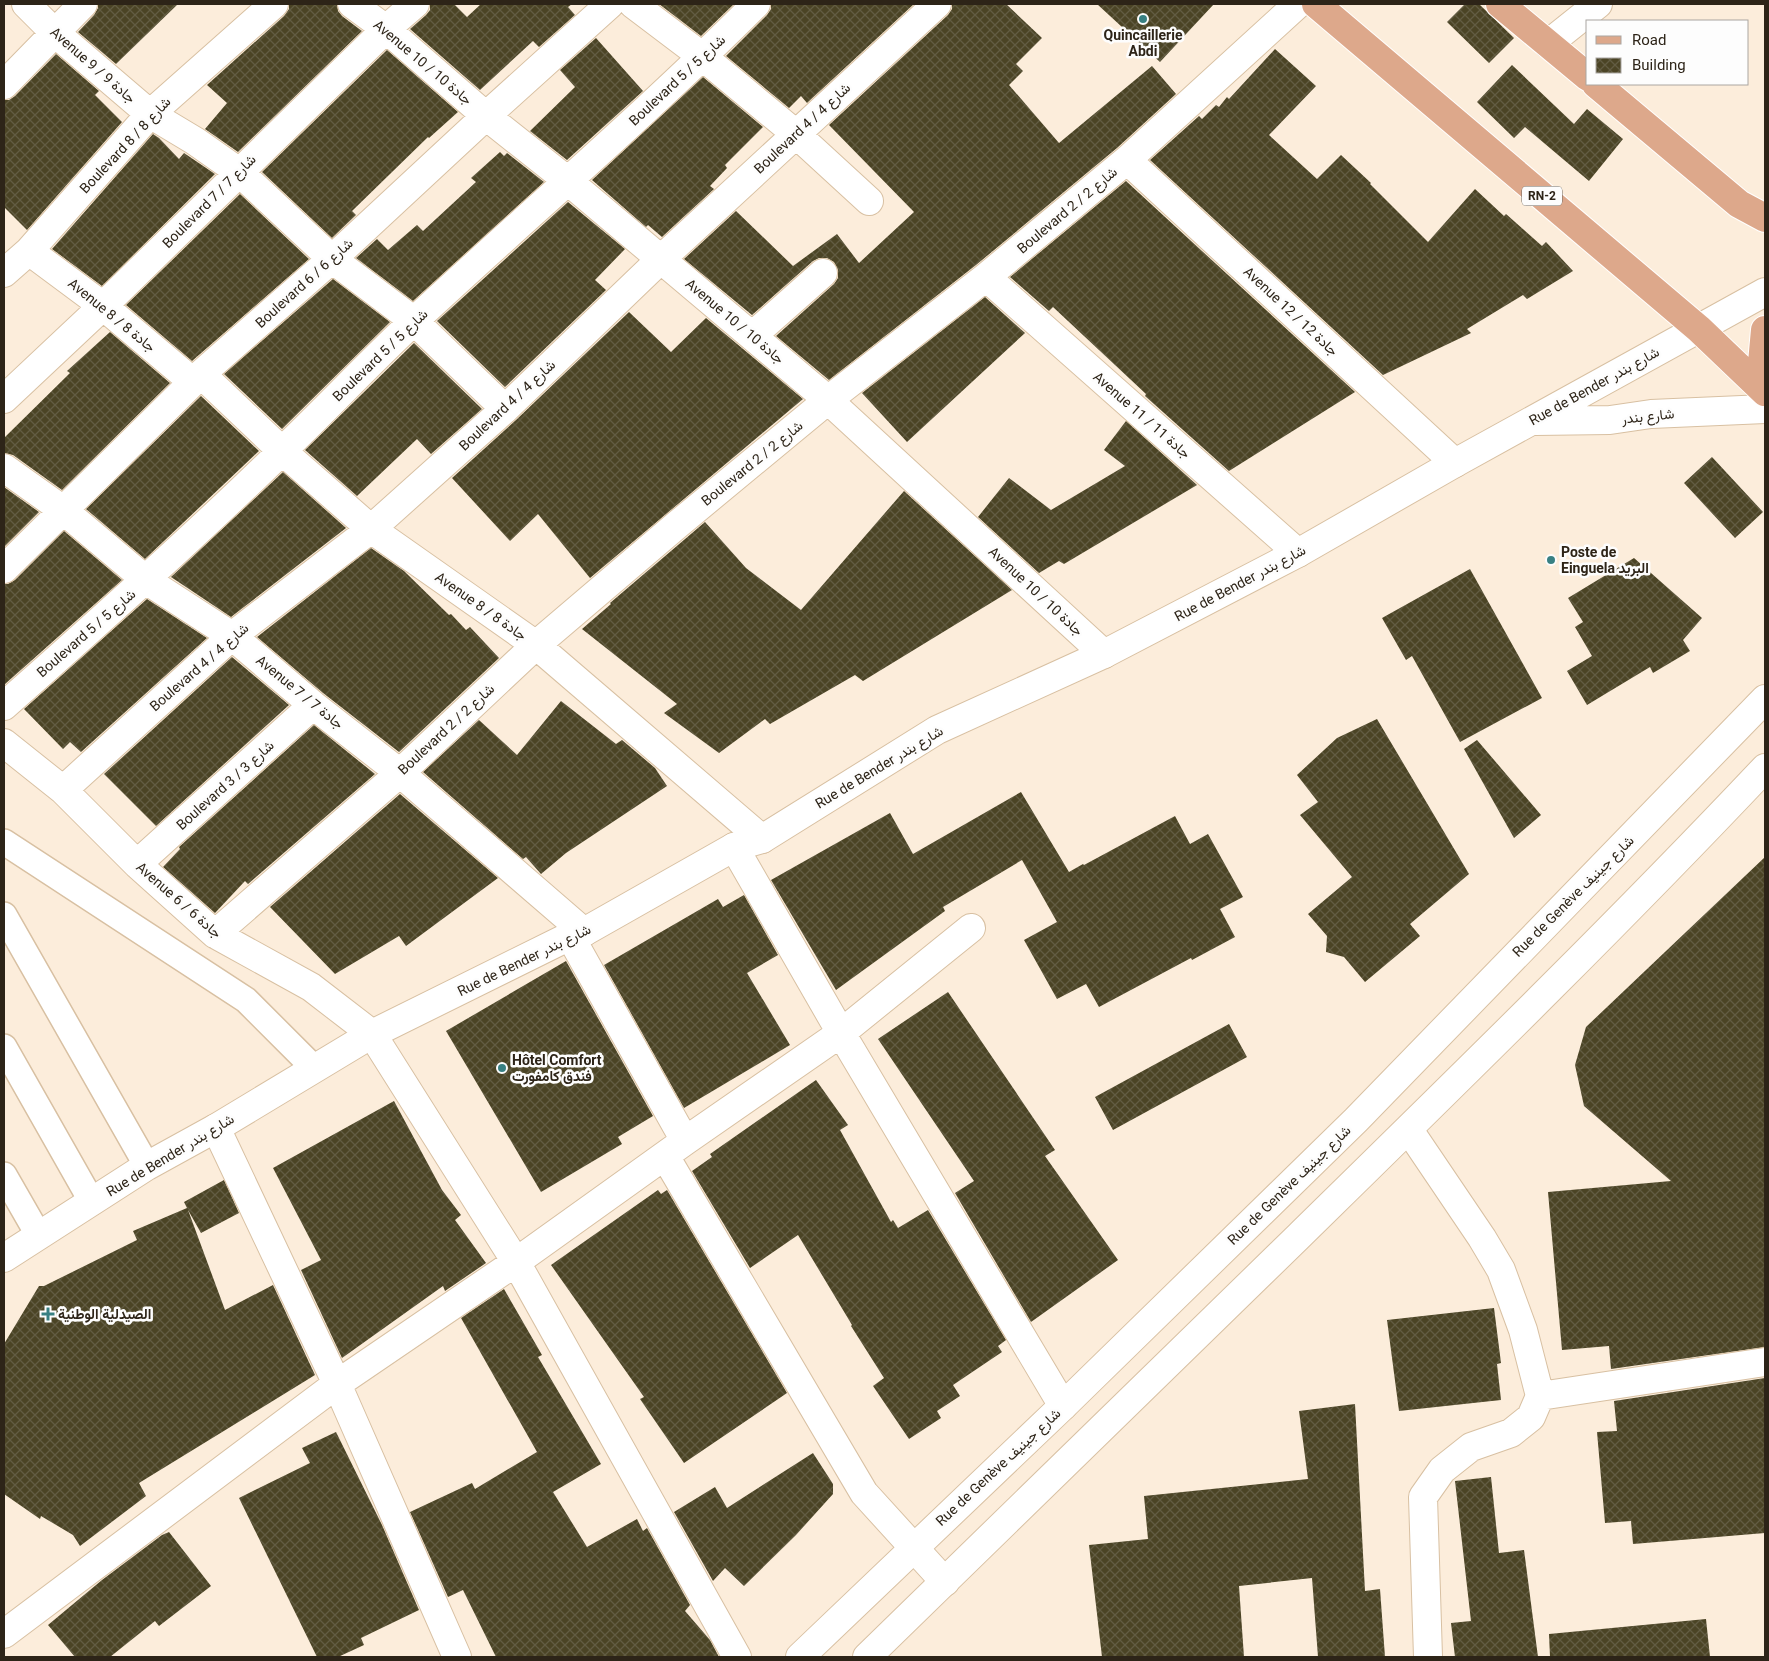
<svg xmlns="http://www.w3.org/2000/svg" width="1769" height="1661" viewBox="0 0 1769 1661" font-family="Roboto,Vazirmatn,sans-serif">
<defs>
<pattern id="building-cross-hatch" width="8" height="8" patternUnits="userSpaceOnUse" patternTransform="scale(1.25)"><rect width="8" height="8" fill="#4b4425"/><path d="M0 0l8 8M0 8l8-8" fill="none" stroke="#625c43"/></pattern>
</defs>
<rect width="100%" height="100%" fill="#fceddb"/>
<!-- building -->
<path fill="url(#building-cross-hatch)" d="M98 4H178L116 64 78 32 94 15 98 8Z
M289 4H337L338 11 342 16 362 31 238 152 205 129 227 103 207 85 284 16 289 9Z
M430 4H454L467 17 481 4H572L568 7 575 15 539 47 533 41 480 90 410 29 426 15 430 10Z
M659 4H734L701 36Z
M771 4H914L807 103 801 96 789 108 726 56 767 15 771 9Z
M952 4H1006L1042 38 1016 64 1023 71 1009 85 1059 143 1152 66 1176 94 1117 148 976 265 829 380 776 336 834 284 838 278V270L834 262 827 258H819L813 261 752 315 684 259 736 211 793 266 837 234 859 263 914 212 829 125 948 15 952 9Z
M1097 4H1214L1160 62Z
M1465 4H1479L1514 38 1489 63 1447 22Z
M596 38 643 91 567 160 530 131 575 87 560 70Z
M1275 49 1316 86 1269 135 1317 179 1341 155 1371 183 1370 184 1428 242 1475 189 1504 216 1506 214 1542 246 1546 242 1573 271 1527 299 1523 295 1467 329 1471 333 1383 375 1150 160 1199 116 1202 119 1216 105 1219 107 1227 97 1229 99Z
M387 50 458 112 429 138 428 137 352 211 356 215 332 238 262 172Z
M56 54 99 91 95 95 122 122 27 230 4 207V100H9L15 96Z
M1512 65 1574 124 1587 109 1623 139 1589 181 1525 127 1514 138 1477 102Z
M703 77 763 127 725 165 727 168 710 186 714 189 662 237 648 225 646 227 592 180Z
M153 134 159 138 179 159 184 153 215 174 102 286 52 249Z
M500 152 504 156 507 153 544 182 413 301 356 258 377 239 388 250 417 225 423 231 476 182 471 178Z
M1126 181 1355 392 1229 471 1145 396 1146 394 1053 307 1049 311 1010 277Z
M240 194 309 259 192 361 126 305Z
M568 202 625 249 595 280 606 290 505 387 437 321Z
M333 279 390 322 282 429 224 374Z
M985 297 1025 333 907 442 862 393Z
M629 312 671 352 706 318 803 399 590 578 538 514 510 541 452 478 516 420Z
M110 332 170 383 62 490 13 455 4 453V438L70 373 67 371Z
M414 343 482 409 431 454 417 439 357 496 305 450Z
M201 396 259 451 145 559 86 509Z
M1126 421 1197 485 1064 564 1059 561 1039 573 978 517 1009 478 1051 510 1125 466 1104 450Z
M1712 457 1763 512 1735 538 1684 483Z
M283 472 346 528 231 617 171 577Z
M4 487 39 512 4 547Z
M904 491 1012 590 863 681 855 675 770 724 765 719 719 753 664 713 677 704 582 629 611 604 610 603 705 522 746 568 801 610Z
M64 531 122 580 4 685V584H8L15 580Z
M371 548 404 571 449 615 451 614 466 630 470 627 499 658 399 752 323 693 257 637Z
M1634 558 1702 618 1683 640 1690 651 1653 673 1650 667 1587 705 1567 671 1592 656 1575 627 1583 622 1568 598Z
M1470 569 1542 698 1460 742 1412 656 1406 660 1382 618Z
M147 599 207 638 81 752 70 742 63 749 24 709Z
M232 657 289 705 156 826 104 774Z
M561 701 616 744 622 740 655 768 667 786 566 853 541 874 526 857 523 859 423 772 479 720 517 755Z
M1377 719 1469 874 1410 924 1420 936 1365 982 1344 957 1326 952 1327 936 1308 914 1352 877 1300 815 1318 802 1297 775 1337 738Z
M314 725 375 774 248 884 245 881 215 913 163 867 180 849 179 847Z
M1477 740 1541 815 1514 838 1464 749Z
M1021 792 1069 872 1083 864 1084 865 1175 816 1190 844 1208 834 1243 897 1220 909 1235 937 1192 960 1191 958 1099 1007 1086 984 1057 999 1024 940 1057 922 1022 860 943 907 945 911 836 990 771 880 890 813 913 854Z
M400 794 498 878 406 946 399 936 335 974 270 907Z
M1765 857V1347L1611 1369 1609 1346 1562 1350 1548 1192 1671 1181 1584 1106 1575 1065 1586 1027Z
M744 895 778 955 747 973 790 1045 684 1108 604 965 718 899 723 907Z
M566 961 653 1116 618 1137 622 1144 541 1192 446 1031Z
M948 992 1055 1150 1045 1156 1118 1260 1031 1322 955 1193 974 1181 878 1039Z
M1229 1024 1247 1057 1113 1130 1095 1097Z
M816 1080 848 1125 840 1130 891 1222 893 1220 898 1228 928 1210 1006 1340 998 1346 1002 1352 953 1385 960 1396 937 1411 941 1418 909 1439 873 1386 884 1378 851 1326 852 1325 798 1235 750 1268 692 1171 712 1157 710 1154Z
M394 1101 442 1190 461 1215 455 1220 486 1263 445 1291 443 1286 342 1358 301 1270 321 1260 273 1168Z
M224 1180 239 1213 201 1233 188 1210 225 1310 273 1285 315 1375 139 1483 146 1496 80 1546 73 1535 41 1516 40 1519 4 1494V1344L39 1286H44L137 1240 133 1231 187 1208 184 1202Z
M658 1190 661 1194 667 1190 787 1393 684 1463 640 1399 644 1397 551 1265Z
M504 1289 542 1355 538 1357 601 1464 553 1492 587 1547 637 1519 643 1531 647 1528 690 1605 685 1611 710 1640 719 1657H496L463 1590 448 1597 410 1512 472 1483 475 1489 537 1452 461 1318Z
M1494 1308 1501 1363 1497 1364 1501 1400 1399 1411 1387 1320Z
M1765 1378V1533L1633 1544 1631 1521 1605 1523 1597 1432 1617 1431 1614 1401Z
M1355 1404 1365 1591 1380 1589 1385 1657H1318L1312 1578 1239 1586 1244 1657H1102L1089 1545 1148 1539 1144 1496 1308 1479 1299 1411Z
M336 1432 382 1525 419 1610 361 1638 364 1645 338 1657H317L239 1498 310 1463 302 1448Z
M813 1453 833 1484V1494L796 1535 744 1586 725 1568 713 1581 674 1512 715 1487 727 1508Z
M1491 1477 1499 1553 1524 1550 1538 1657H1455L1451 1623 1471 1621 1455 1481Z
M169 1532 211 1586 159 1626 155 1621 110 1657H75L48 1625 102 1580 162 1535Z
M1706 1619 1710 1657H1550L1549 1634Z"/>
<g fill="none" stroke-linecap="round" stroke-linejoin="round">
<!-- lane casing -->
<g stroke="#d8c0a2" stroke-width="28">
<path id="lane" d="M4 842 246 1000 314 1068
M4 915 147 1166
M4 1047 92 1202
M4 1175 39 1236"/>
</g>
<!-- street casing -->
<g stroke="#d8c0a2" stroke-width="30">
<path id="street" d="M26 4 54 32 150 114 195 141 239 172 332 259 414 321 505 409
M352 4 386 29 486 116 568 181 828 400 1104 654
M633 4 703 57 796 134 869 201
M1548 44 1598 4
M4 85 83 4
M1127 160 1455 463
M29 251 103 306 193 382
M4 273 29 251 150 114 274 4
M986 277 1298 553
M752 336 823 273
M201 374 282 451 371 529 536 645 762 839
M4 399 103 306 386 29 415 4
M4 468 63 510 146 580 232 636 313 705 400 773 584 932
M4 569 201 374 332 259 486 116 610 4
M4 706C98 623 192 539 282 451 327 408 369 363 415 320 528 215 646 114 756 4
M4 743 63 790 137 864 215 934 311 987 372 1034 516 1262 737 1657
M63 790 232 636 371 529 505 409 661 259 937 4
M734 847 841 1033 1063 1406
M137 864 313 705
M215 934 400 773 536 645 678 524 828 400 986 277 1127 160 1298 4
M570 936 685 1141
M216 1128 337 1384 457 1657
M1409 1130 1482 1238 1501 1270 1523 1330 1540 1396 1531 1417 1511 1433 1471 1447 1442 1470 1423 1497 1428 1657
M665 1156 864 1493 945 1582
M1540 1396 1765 1362
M4 1634 337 1384 516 1262 685 1141 841 1033 971 928"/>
</g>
<!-- secondary casing -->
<g stroke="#d8c0a2" stroke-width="30">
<path id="secondary" d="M1535 421 1610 420 1651 414 1765 409
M4 1258 147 1166 216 1128 372 1034 570 936 584 932 734 847 762 839 937 730 1104 654 1298 553 1455 463 1765 292
M800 1657 1063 1406 1356 1120 1765 699
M867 1657C1012 1517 1156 1377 1299 1236 1456 1082 1614 928 1765 768"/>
</g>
<!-- primary casing -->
<g stroke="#fff" stroke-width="30">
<path id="primary" d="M1316 4 1699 329 1765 392
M1500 4 1588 77
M1596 84 1739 204 1765 218
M1765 330 1762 363 1765 392"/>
</g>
<!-- lane -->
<use href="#lane" stroke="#fff" stroke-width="25"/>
<!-- street -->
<use href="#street" stroke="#fff" stroke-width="28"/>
<!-- secondary -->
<use href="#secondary" stroke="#fff" stroke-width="28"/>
<!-- primary -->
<use href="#primary" stroke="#dda88b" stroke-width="28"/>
</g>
<!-- markers -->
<g fill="#388083" stroke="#fdfdfd" stroke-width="2">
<circle cx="1143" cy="19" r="5"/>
<circle cx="1551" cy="560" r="5"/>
<circle cx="502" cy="1068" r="5"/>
<path d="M45.5 1306.5h5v5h5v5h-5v5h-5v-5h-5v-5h5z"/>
</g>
<g text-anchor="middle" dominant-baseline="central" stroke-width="5" stroke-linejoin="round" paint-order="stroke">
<!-- shield labels -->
<rect fill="#fdfdfd" stroke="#6b655d" stroke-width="1" x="1522" y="186.5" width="40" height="19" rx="4"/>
<g font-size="12" font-weight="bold" fill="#2d2418">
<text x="1542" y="196">RN-2</text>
</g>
<!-- poi labels -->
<g font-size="14" font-weight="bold" fill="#2d2418" stroke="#fdfdfd" text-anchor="start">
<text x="1143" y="35" text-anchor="middle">Quincaillerie<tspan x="1143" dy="16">Abdi</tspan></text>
<text x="1561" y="552">Poste de<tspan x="1561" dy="16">Einguela البريد</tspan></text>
<text x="512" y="1060">Hôtel Comfort<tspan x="512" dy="16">فندق كامفورت</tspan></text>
<text x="58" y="1314">الصيدلية الوطنية</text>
</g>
<!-- street labels -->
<g font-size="14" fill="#2d2418" stroke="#fdfdfd">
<text transform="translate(423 62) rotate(40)">Avenue 10 / جادة 10</text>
<text transform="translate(93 65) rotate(41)">Avenue 9 / جادة 9</text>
<text transform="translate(677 80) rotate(-43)">Boulevard 5 / شارع 5</text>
<text transform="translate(802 128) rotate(-43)">Boulevard 4 / شارع 4</text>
<text transform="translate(125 145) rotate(-47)">Boulevard 8 / شارع 8</text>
<text transform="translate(209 201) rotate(-45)">Boulevard 7 / شارع 7</text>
<text transform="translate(1067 210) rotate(-40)">Boulevard 2 / شارع 2</text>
<text transform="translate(304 283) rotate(-42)">Boulevard 6 / شارع 6</text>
<text transform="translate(1291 311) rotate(43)">Avenue 12 / جادة 12</text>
<text transform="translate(112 315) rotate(39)">Avenue 8 / جادة 8</text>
<text transform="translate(735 321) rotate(40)">Avenue 10 / جادة 10</text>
<text transform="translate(380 355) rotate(-44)">Boulevard 5 / شارع 5</text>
<text transform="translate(1594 386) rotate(-29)">Rue de Bender شارع بندر</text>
<text transform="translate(507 405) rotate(-43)">Boulevard 4 / شارع 4</text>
<text transform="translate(1142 415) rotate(41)">Avenue 11 / جادة 11</text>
<text transform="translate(1648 416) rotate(-6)">شارع بندر</text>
<text transform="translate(752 463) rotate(-39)">Boulevard 2 / شارع 2</text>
<text transform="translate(1240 583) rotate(-28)">Rue de Bender شارع بندر</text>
<text transform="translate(1036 591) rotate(43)">Avenue 10 / جادة 10</text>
<text transform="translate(481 606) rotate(35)">Avenue 8 / جادة 8</text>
<text transform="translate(86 633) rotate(-41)">Boulevard 5 / شارع 5</text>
<text transform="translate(199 667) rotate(-41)">Boulevard 4 / شارع 4</text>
<text transform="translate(300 692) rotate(39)">Avenue 7 / جادة 7</text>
<text transform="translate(446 729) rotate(-43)">Boulevard 2 / شارع 2</text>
<text transform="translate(879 767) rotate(-31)">Rue de Bender شارع بندر</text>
<text transform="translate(225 785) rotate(-42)">Boulevard 3 / شارع 3</text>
<text transform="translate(1573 896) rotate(-45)">Rue de Genève شارع جينيف</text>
<text transform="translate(179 900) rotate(41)">Avenue 6 / جادة 6</text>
<text transform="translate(524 960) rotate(-26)">Rue de Bender شارع بندر</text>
<text transform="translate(170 1155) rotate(-31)">Rue de Bender شارع بندر</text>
<text transform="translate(1289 1185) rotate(-44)">Rue de Genève شارع جينيف</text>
<text transform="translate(998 1467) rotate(-43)">Rue de Genève شارع جينيف</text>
</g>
</g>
<!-- border -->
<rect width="1769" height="1661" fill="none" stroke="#2d2418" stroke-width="10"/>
<!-- legend -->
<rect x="1586" y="20" width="162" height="65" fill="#fdfdfd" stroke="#aaa6a1"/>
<rect x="1596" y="36" width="25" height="8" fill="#dda88b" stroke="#aaa6a1"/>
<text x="1632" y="45" font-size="15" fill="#2d2418">Road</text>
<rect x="1596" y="58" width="25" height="15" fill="url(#building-cross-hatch)" stroke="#aaa6a1"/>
<text x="1632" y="70" font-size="15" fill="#2d2418">Building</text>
</svg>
